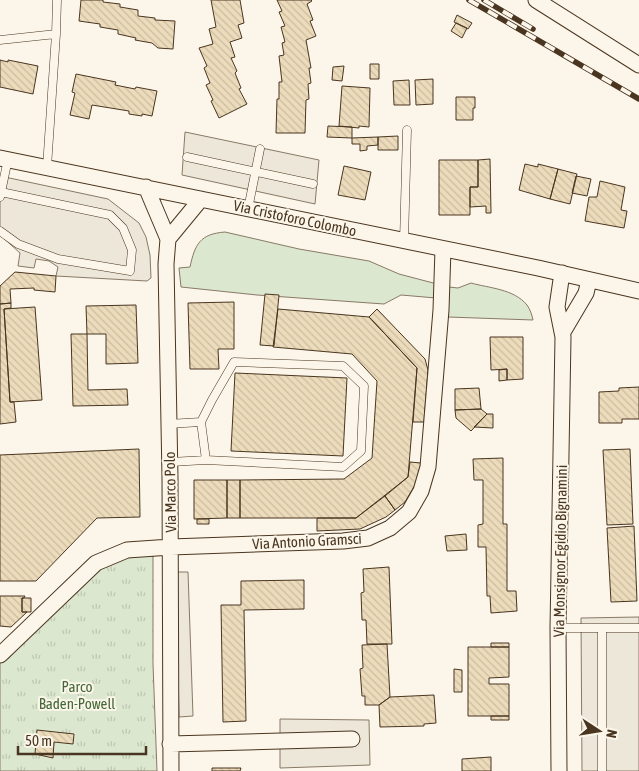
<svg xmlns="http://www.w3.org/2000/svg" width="639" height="771" viewBox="0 0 639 771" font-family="'Asap Condensed',sans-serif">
<defs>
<pattern id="park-tufts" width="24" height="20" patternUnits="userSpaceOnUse" patternTransform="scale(1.25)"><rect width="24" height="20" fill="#dce7d0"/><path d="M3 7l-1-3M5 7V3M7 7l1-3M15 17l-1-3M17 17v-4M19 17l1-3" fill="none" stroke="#bec7b2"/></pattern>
<pattern id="building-back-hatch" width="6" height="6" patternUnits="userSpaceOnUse" patternTransform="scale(1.25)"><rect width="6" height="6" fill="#ecdcbc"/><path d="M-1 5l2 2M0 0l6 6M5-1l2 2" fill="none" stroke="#ccbda1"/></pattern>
</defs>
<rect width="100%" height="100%" fill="#fbf6e9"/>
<!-- green -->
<path fill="#dce7d0" stroke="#887966" d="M225 232 299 249 369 261 399 274 437 284 436 298 401 295 384 304 257 295 181 287 179 268 190 267C195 244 200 234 225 232Z
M471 283C489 288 514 289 527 305 530 309 532 315 533 320L448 317 449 287 458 288Z"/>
<!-- park -->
<path fill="url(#park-tufts)" stroke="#887966" d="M135 554 153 556V664L157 771H0V661L99 569Z"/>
<!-- parking -->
<path fill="#ede7d9" stroke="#887966" d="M185 132 319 160 315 204 182 175Z
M0 176 108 199 139 223 146 237 150 255 151 278 147 281 56 276 58 267 49 261 36 259 34 268 18 266 20 253 0 235Z
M176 572H188L193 716 179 717Z
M639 617V771H582L581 618Z
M280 719 369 720 370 765 280 768Z"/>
<!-- building -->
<path fill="url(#building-back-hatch)" stroke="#4a3520" d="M81 0H103V2L120 4V7L138 10V16L155 18V20L175 21 173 49 158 48 152 43 135 40 136 38 118 34V30L100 27V24L79 21Z
M211 0H240L244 23 238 25 242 38 230 42 235 57 231 58 237 71 235 73 241 88 239 89 247 104 219 118 211 101 213 100 206 85 210 83 204 68 207 66 199 48 213 44 209 29 216 27Z
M277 0H311L312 1 307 4 313 20 310 21 316 36 306 40 311 68H309L311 83 308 84 309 99 306 100 305 133H276L277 99H279V82H282L279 56 284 55 282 43 285 42 281 27 285 26 279 12 282 11Z
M457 15 472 23 468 29 454 22Z
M456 23 467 28 462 38 451 31Z
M0 60 8 62V60L38 66 33 94 0 87Z
M370 64H379V79H370Z
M344 66 342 81 332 80 333 67Z
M76 74 116 82 115 85 135 89 136 87 157 91 152 116 142 114V116L129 114V111L92 105 89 119 70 115 75 93 72 92Z
M433 79V104L416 105 415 80Z
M409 80 410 105H394L393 81Z
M342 86 370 88 369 127 359 126V128L339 126Z
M456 97H475V108H473V120H456Z
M328 126 352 127V138L327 137Z
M398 136V150H378V137Z
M378 137V145L367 146V150L360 151V144H352V138Z
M490 159 491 213H486V206L470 207V187H478V160Z
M439 160H478V187H470V215H439Z
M525 164 538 167V164L558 169 550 199 519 190Z
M344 166 371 172 365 200 338 195Z
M558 169 577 174 570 204 550 199Z
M576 176 591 179 587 196 572 193Z
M600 181 625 187 621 210 627 211 624 228 585 221 589 197H597Z
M15 272 56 276 55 292 34 290V288L10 289 11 303 0 304V286Z
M265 294 279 295 274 346 260 345Z
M234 302V349H218L219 369H190L188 303Z
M11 303V308L4 309 10 402H14L16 422 0 424V304Z
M136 305 138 363 106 364V334H87L86 306Z
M35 307 42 400 10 402 4 309Z
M278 309 369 317 417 368 408 477 356 518H240V480L344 479 372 458 377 381 352 354 273 347Z
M377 309 425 359 428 370 424 422H413L417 368 369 317Z
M71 334H87L88 390 127 389 128 405 73 406Z
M490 337H523V379L507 380V369L491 370Z
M507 369V380L499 381V370Z
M235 373 347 378 343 456 231 451Z
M639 387V419H622V423H599V392L619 391V388Z
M479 388 481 409 455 410V389Z
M481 409 487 414 471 431 456 418 455 410Z
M487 414H493V428L474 427Z
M139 449 140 517 97 518 36 581H0V455Z
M630 449 633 524 607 525 603 450Z
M503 458V524H507V591H516L517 611 491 613 490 596H487L486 547H478V525L483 524V480H474L473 459Z
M410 462 421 463 418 480 405 502 395 510 385 496 408 477Z
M194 480H227V518L194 519Z
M227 480H240V518H227Z
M385 496 395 510 386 517 360 529 317 531V518H356Z
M197 519H209V524H197Z
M634 526 637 601 611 602 607 528Z
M466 534 467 550 447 551 445 536Z
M389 567 392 644H367L366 620H362L361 593 364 592 363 569Z
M304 580V609L244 610 246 721 223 722 221 605H241V581Z
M0 596H25L24 598H22V612H27L11 627 0 626Z
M22 598H31V612H22Z
M491 643H509V647H491Z
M387 644 390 697 379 705H365V696H362L360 669 363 668 362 645Z
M468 647H509V677L489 678V684H509V716H468Z
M454 669 462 670V692H454Z
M434 695 436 723 424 724V726L380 727 379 705 390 697Z
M491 716H509V720H491Z
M37 730 74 734 73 744 54 742 53 758 35 754Z
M491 757V771H462V759Z
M212 768H241L240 771H212Z"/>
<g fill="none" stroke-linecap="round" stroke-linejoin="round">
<!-- lane casing -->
<g stroke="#4a3520" stroke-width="9">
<path id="lane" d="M0 40 56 34
M187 157 313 184
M47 167 56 34 57 0
M0 197 8 159
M248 209 260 149
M0 231 18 244 58 259 130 271 132 250 123 228 110 215 1 192
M404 241 407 130
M201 422 206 460
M168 424 201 422 212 400 234 362 343 366 364 386 361 451 343 467 206 460 170 462
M558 628H639
M602 771V628"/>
</g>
<!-- street casing -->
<g stroke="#4a3520" stroke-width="17">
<path id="street" d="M536 0 639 65
M0 158 538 268 639 291
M146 187 168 239 166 264 170 478 171 771
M168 239 201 199
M563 332 586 293 589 280
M0 655 96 563 127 550 171 547 343 541 368 538 390 528 409 512 421 491 428 467 441 310 443 249
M170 744 352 739
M559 771 558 628 563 337 557 307 562 273"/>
</g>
<!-- lane -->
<use href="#lane" stroke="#fbf6e9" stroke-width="8"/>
<!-- street -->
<use href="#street" stroke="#fbf6e9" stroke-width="15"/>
<!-- rail casing -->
<g stroke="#4a3520" stroke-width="5.5">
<path id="rail" d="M469 0 639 99
M484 0 533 29"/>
</g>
<!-- rail -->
<use href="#rail" stroke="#fbf6e9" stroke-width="4" stroke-dasharray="11" stroke-linecap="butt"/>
</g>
<g text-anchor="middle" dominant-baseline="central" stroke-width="4" stroke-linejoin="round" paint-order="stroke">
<!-- street labels -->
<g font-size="15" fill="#4a3520" stroke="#fbf6e9">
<text transform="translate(295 218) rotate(12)">Via Cristoforo Colombo</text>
<text transform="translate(170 492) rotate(-91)">Via Marco Polo</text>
<text transform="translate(307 541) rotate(-3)">Via Antonio Gramsci</text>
<text transform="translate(560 551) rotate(-89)">Via Monsignor Egidio Bignamini</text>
</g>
<!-- park labels -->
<g font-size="15" fill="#436837" stroke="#fbf6e9">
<text x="77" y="686">Parco<tspan x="77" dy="17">Baden-Powell</tspan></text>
</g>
</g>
<!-- north arrow -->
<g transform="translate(599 731) rotate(102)" stroke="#fbf6e9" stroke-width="4" paint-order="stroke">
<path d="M0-4L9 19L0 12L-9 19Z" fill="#4a3520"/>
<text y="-8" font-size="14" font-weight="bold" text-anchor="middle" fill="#4a3520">N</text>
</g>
<!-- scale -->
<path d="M18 746v8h128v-8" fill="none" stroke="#4a3520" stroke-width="2.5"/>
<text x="25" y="746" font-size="15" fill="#4a3520" stroke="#fbf6e9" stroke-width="4" paint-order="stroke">50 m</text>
</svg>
